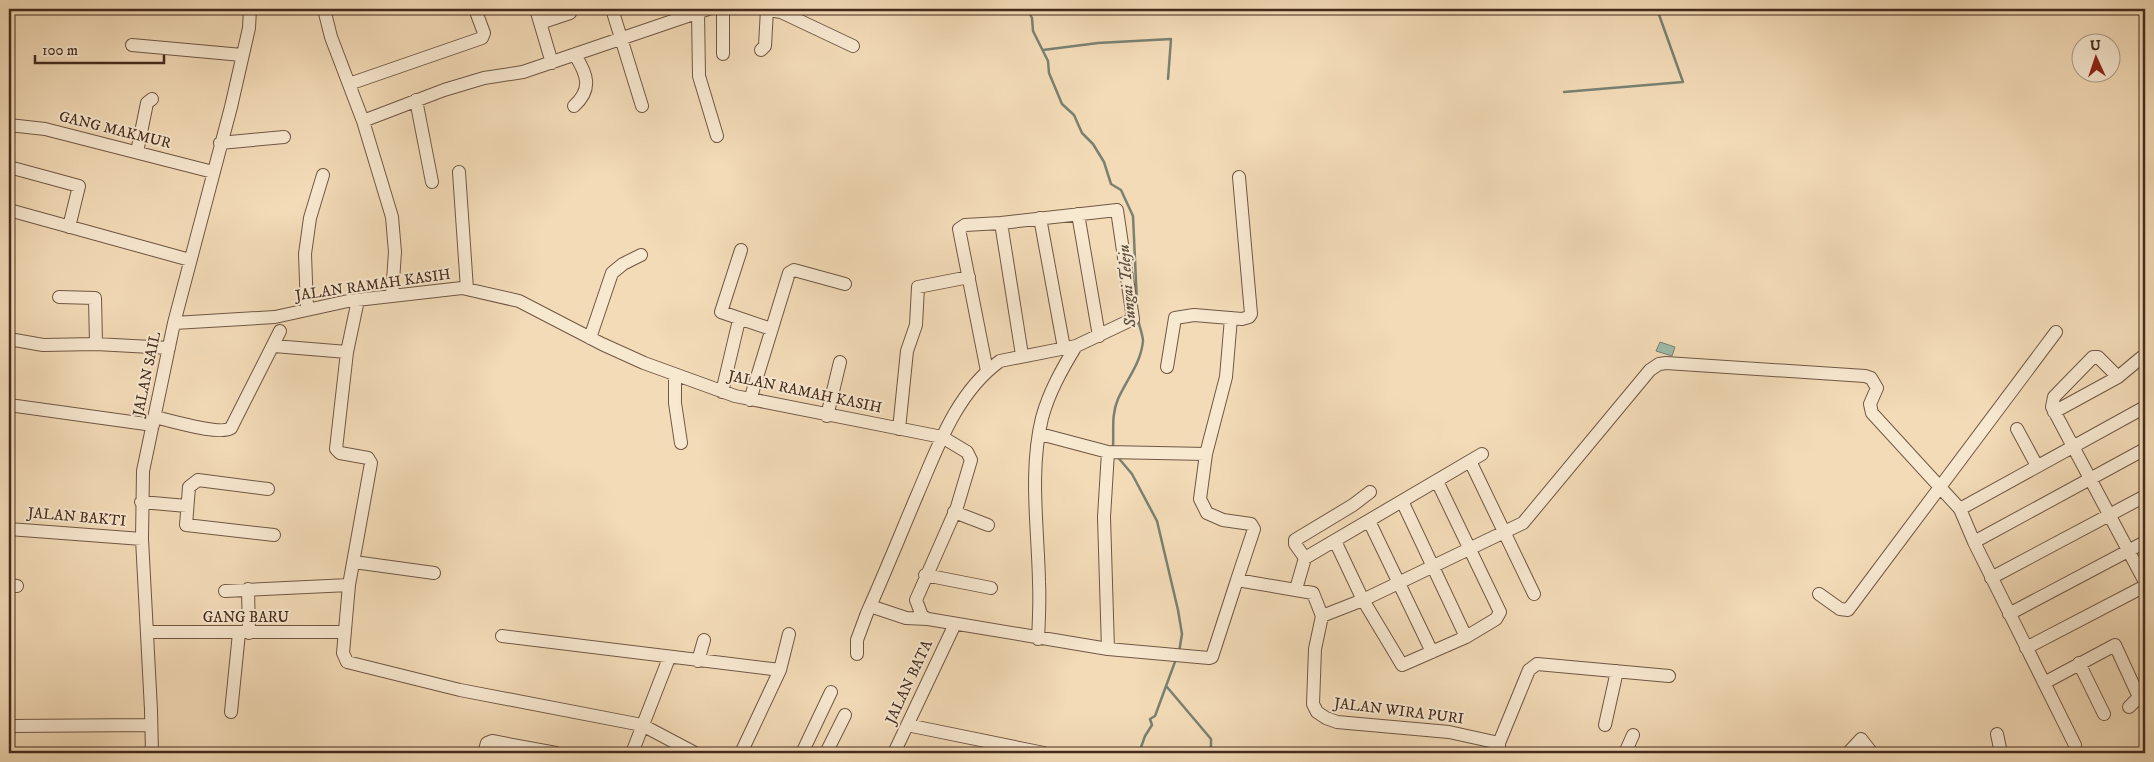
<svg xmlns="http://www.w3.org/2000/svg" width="2154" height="762" viewBox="0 0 2154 762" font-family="'IM FELL DW Pica',serif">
<rect width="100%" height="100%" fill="#f3dbb7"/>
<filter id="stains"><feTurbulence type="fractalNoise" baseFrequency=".004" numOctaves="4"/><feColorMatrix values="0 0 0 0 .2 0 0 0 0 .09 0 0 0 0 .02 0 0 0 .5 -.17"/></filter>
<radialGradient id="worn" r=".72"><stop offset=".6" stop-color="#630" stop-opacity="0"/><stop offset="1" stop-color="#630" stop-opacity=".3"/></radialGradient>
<!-- water -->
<path fill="#9cbbaa" stroke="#798172" d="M1660 342 1675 347 1672 356 1656 351Z"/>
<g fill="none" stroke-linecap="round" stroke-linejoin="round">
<!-- stream -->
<path stroke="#798172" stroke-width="2.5" d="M1027 9 1032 18 1033 31 1048 61 1049 73 1062 104 1074 115 1082 133 1093 144 1104 162 1111 184 1121 190 1133 216 1137 303
M1043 50 1098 43 1171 39 1168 79
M1564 92 1683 82 1657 9
M1113 448C1114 431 1111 415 1118 399 1127 379 1141 363 1143 341 1143 335 1139 326 1138 319
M1116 455 1132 474 1157 521 1178 610 1182 634 1179 652
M1167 687 1211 739V746L1208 753
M1139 753 1145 736 1152 725 1150 719 1155 716 1176 659"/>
<!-- minor casing -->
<g stroke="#705744" stroke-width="14">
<path id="minor" d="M324 9 331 37 363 121 392 217 395 252 392 295
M536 9 552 63
M612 9 642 106
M763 9 781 12 853 46
M698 12 699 76 717 136
M540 23 570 13
M132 45 242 55
M761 50 765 46 767 9
M723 54V9
M349 84 482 38 484 33 475 9
M416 100 432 182
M574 106C593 89 587 74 575 55
M363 121 444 90 484 78 523 72 708 9
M9 125 45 129 213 172
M220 143 284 137
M137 152 147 103 152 99
M9 167 79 186 69 227
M459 172 467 289
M9 210 190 260
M1078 214 1099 336
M1040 218 1064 348
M741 250 721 312 771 329
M59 297 95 298 96 344
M307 309 305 254 310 218 323 175
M1231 318 1226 377 1206 454 1200 499 1207 513 1223 520 1251 524 1254 529 1237 580
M174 323 275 317 348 301 462 288 519 301 602 344 644 363 735 396 942 437 967 452 971 460 957 507 916 600 922 616 928 619 1108 649 1209 658 1212 657 1237 580 1313 593 1322 616 1315 649 1313 704 1317 712 1326 718 1337 722 1449 732 1499 743V753
M590 338 612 273 623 264 641 255
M9 339 43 345 96 344 169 348
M274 346 347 352 336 449 340 453 368 458 371 463 349 585 343 653 347 662 460 690 642 725 695 753
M347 352 358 300
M1167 367 1175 318 1194 315 1242 319 1249 317 1251 314 1239 177
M987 371 959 229 965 225 1001 223
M675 375V403L681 443
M2118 377 2098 357H2093L2054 397 2052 407 2145 582
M722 392 739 320
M750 400 789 273 794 270 845 284
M9 405 153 425
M2054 412 2118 377 2142 357
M827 416 840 362
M154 417C170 420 220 436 231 428L280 331
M899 429 907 351 916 325 918 287 969 277
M2017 429 2037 466
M1040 434 1108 452 1206 454
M1470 461 1534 594
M268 489 198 480 189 487 186 525 274 535
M1402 501 1466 637
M141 502 187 506
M1960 509 2145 407
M954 512 988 525
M1369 521 1432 652
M9 529 142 539
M1335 541 1363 600 1402 665 1466 637 1496 619 1500 612 1437 481
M1974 542 2145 449
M1305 558 1295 544V540L1353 505 1370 492
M354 562 434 573
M925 575 991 588
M1991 578 2145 496
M9 585 17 586
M248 589 249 633
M1296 589 1305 558 1482 454
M225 591 349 585
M1819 594 1840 609 1848 610 2056 332
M870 606 906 618 928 619
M2009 614 2145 542
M1322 616 1363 600 1523 523 1650 370 1659 364 1666 363 1865 376 1871 378 1877 388 1870 404 1872 413 1960 509 1974 542 2075 745V753
M148 632H345
M502 636 780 670
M1038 639C1039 620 1040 601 1039 582 1038 528 1029 471 1042 418 1049 392 1062 369 1076 346
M2026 648 2145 586
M1108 649 1104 517 1108 452
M857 654V640L867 613C885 573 901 533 918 493 938 446 957 392 1000 361L1076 346 1133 319 1117 210 1001 223 1022 355
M698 661 704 640
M2079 663 2104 714
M2044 683 2115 645 2139 697 2129 707
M231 712 239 633
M907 725 1044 753
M1605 725 1617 671
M9 726 151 725
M1997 734 2001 753
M1499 743 1529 670 1537 664 1669 676
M152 753 151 710 142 539 143 471 174 323 231 107 249 28 250 9
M484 753 487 743 492 741 556 753
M632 753 669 658
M741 753 780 670 789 634
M802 753 831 692
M826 753 845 715
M894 753 955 624
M1625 753 1633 735
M1848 753 1861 739 1872 753"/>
</g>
<!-- minor -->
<use href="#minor" stroke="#f7e8d0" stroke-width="12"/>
</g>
<g text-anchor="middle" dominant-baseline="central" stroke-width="4" stroke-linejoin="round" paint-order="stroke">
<!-- street labels -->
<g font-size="15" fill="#442b1e" stroke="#f7e8d0">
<text transform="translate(115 130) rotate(14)">GANG MAKMUR</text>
<text transform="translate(373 285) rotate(-8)">JALAN RAMAH KASIH</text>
<text transform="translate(147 374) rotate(-78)">JALAN SAIL</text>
<text transform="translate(805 392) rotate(12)">JALAN RAMAH KASIH</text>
<text transform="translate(77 517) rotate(5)">JALAN BAKTI</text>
<text x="246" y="617">GANG BARU</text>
<text transform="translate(909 682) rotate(-65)">JALAN BATA</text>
<text transform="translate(1399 711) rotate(7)">JALAN WIRA PURI</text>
</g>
<!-- water labels -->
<g font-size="16" font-style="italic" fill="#5a4f41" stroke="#f7e8d0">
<text transform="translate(1127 286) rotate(-95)">Sungai Teleju</text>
</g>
</g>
<!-- margin -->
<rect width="2154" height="762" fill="none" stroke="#f3dbb7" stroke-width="30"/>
<rect x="10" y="10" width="2134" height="742" fill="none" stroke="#442b1e" stroke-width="2.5"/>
<rect x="15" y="15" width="2124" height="732" fill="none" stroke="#442b1e"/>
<!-- north arrow -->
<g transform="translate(2096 58) rotate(357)"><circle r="24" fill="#f7e8d0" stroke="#af9c89"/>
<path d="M0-4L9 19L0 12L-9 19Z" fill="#8f2418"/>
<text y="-8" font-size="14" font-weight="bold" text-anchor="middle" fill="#442b1e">U</text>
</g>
<!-- scale -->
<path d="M35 55v8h129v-8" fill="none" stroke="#442b1e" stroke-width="2.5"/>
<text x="42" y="55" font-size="15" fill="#442b1e" stroke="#f7e8d0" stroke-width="4" paint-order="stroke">100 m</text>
<rect width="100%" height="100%" filter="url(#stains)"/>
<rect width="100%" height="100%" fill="url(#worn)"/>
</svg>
